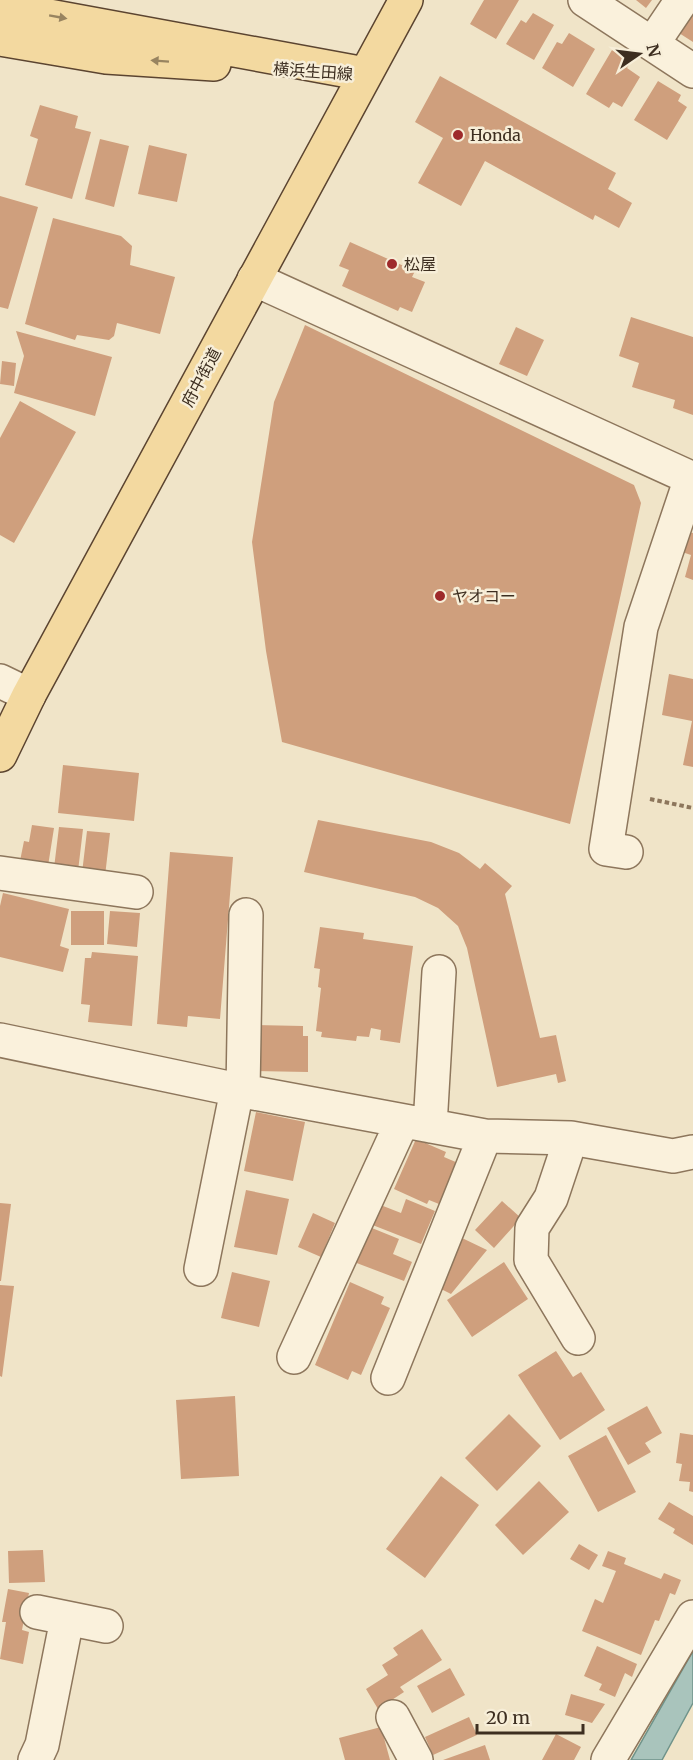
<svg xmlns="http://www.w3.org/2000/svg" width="693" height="1760" viewBox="0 0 693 1760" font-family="Merriweather,'Noto Sans JP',serif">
<rect width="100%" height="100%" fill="#f0e4c8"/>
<!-- water -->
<path fill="#a9c4bc" stroke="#6f938a" stroke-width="1.5" d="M693 1651V1703L662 1760H631Z"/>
<!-- building -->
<path fill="#cf9f7d" d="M484 0H519L496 39 470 24Z
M636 0H652L646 8Z
M693 10V42L679 33Z
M533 13 554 25 534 60 506 44 521 20 526 23Z
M569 33 595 49 573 87 542 68 557 42 562 44Z
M612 50 631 62 627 68 640 77 622 107 613 102 609 108 586 94Z
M440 76 616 173 608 189 632 203 619 228 595 215 593 220 485 161 461 206 418 183 443 138 415 122Z
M658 81 681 95 678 101 687 107 667 140 634 120Z
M40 105 78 116 75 128 91 132 72 199 25 185 38 139 30 136Z
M100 139 129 146 114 207 85 199Z
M149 145 187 154 177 202 138 194Z
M0 196 38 207 8 309 0 307Z
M53 218 121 236 132 246 130 265 175 277 160 334 117 323 114 336 109 340 77 335 75 340 25 324Z
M350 242 415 271 412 277 425 282 412 312 400 307 398 311 342 286 349 270 339 266Z
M631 317 693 337V415L673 408 675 400 632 387 639 363 619 356Z
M305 325 634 485 641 503 570 824 282 742 266 651 252 542 274 402Z
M516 327 544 340 527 376 499 364Z
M16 331 112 357 95 416 14 393 24 356Z
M2 361 16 363 14 386 0 384Z
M20 401 76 432 14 543 0 535V438Z
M688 532 693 533V580L685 577 691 555 682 552Z
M669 674 693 679V767L683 765 692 721 662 715Z
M63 765 139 773 134 821 58 813Z
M318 820 431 842 459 853 480 869 485 863 512 886 505 894 540 1038 556 1035 566 1081 558 1083 556 1074 497 1087 467 948 458 926 438 908 415 897 304 872Z
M32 825 54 828 48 866 20 861 24 841 29 842Z
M59 827 83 829 78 871 54 868Z
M87 831 110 833 105 876 82 873Z
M170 852 233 857 220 1019 188 1016 187 1027 157 1024Z
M3 893 69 909 60 946 69 949 63 972 0 957V906Z
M71 911H104V945H71Z
M110 911 140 913 137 947 107 944Z
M320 927 364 933 363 939 413 946 400 1043 380 1040 381 1030 371 1028 369 1037 357 1036 356 1041 321 1037 322 1032 316 1031 321 988 318 987 320 969 314 968Z
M92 952 138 956 132 1026 88 1022 90 1005 81 1004 85 958H91Z
M255 1025 303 1026V1036H308V1072L254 1071Z
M256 1112 305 1122 293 1181 244 1171Z
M416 1139 446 1152 444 1157 458 1163 439 1204 429 1200 427 1204 394 1189Z
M246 1190 289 1199 277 1255 234 1247Z
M406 1199 435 1211 421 1244 370 1224 378 1204 401 1213Z
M502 1201 521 1218 494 1248 475 1230Z
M0 1203 11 1204 1 1281H0Z
M313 1213 335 1223 321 1257 298 1247Z
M367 1226 399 1239 393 1254 412 1262 404 1281 354 1262Z
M462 1238 487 1250 451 1294 439 1288Z
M504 1262 528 1299 472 1337 447 1300Z
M232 1272 270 1281 259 1327 221 1318Z
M350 1282 384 1297 381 1304 390 1308 361 1375 352 1371 348 1380 315 1365Z
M0 1285 14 1286 2 1377 0 1376Z
M556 1351 573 1377 581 1372 605 1410 560 1440 518 1375Z
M235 1396 239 1476 181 1479 176 1400Z
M647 1406 662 1433 645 1443 651 1452 628 1465 607 1428Z
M509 1414 541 1446 497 1491 465 1458Z
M680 1433 693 1435V1492L689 1491 690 1482 679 1481 682 1464 676 1463Z
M606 1435 636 1492 598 1512 568 1456Z
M441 1476 479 1505 425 1578 386 1549Z
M539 1481 569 1512 523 1555 495 1525Z
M669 1502 693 1516V1545L673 1533 675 1529 658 1519Z
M579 1544 598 1555 589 1570 570 1559Z
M43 1550 45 1582 9 1583 8 1551Z
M608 1551 626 1558 624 1564 661 1579 664 1573 681 1580 675 1595 670 1593 659 1621 655 1620 641 1655 582 1631 595 1599 603 1603 616 1571 602 1566Z
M8 1589 29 1593 22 1630 29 1632 23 1664 0 1659 6 1622H2Z
M422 1629 442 1660 400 1687 404 1692 378 1709 366 1689 388 1675 382 1665 398 1655 393 1648Z
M597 1646 637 1664 632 1677 625 1673 615 1697 599 1690 602 1684 584 1676Z
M450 1668 465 1695 432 1713 417 1686Z
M571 1694 605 1704 592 1723 565 1715Z
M469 1717 477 1735 433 1755 425 1737Z
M381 1727 390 1760H345L339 1738Z
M556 1734 581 1747 574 1760H542Z
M485 1745 490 1760H443Z"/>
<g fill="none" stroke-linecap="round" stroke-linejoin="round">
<!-- minor casing -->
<g stroke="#8d765c" stroke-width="36">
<path id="minor" d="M585 0 693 71
M653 43 682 0
M254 279 691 478 641 627 606 849 626 852
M0 681 29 695
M0 873 136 892
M0 1040 243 1091 485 1136 571 1138 673 1156 693 1152
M243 1091 246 915
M430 1126 439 972
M571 1138 551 1198 532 1228 531 1260 578 1338
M201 1269 237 1090
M294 1357 402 1122
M388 1378 485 1136
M37 1612 106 1626
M393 1717 416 1760
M35 1760 42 1745 67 1619
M608 1760 693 1617"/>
</g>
<!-- major casing -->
<g stroke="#5b4430" stroke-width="36">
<path id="major" d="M0 7 365 74
M0 39 106 57 214 64
M0 755 29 695 406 0"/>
</g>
<!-- path -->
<path stroke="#8d765c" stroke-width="4" stroke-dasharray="4.5 3" stroke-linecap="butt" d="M650 799 693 808"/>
<!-- minor -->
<use href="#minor" stroke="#faf1dc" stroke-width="33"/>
<!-- major -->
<use href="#major" stroke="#f3d9a0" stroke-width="33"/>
</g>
<!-- one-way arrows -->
<defs><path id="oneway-solid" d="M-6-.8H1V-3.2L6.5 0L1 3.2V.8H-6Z" transform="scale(1.5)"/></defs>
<g fill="#988460">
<use href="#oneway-solid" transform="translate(58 17) rotate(10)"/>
<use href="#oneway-solid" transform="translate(160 61) rotate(-176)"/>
</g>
<!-- markers -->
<g fill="#9e2a2b" stroke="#f7eed8" stroke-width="2">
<circle cx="458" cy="135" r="6"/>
<circle cx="392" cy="264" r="6"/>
<circle cx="440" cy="596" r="6"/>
</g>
<g text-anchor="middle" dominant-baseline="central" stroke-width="5" stroke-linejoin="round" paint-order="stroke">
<!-- street labels -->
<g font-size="16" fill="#3d2e20" stroke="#f7eed8">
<text transform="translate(313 71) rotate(4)">横浜生田線</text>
<text transform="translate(201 377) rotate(-62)">府中街道</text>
</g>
<!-- poi labels -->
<g font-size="16" fill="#3d2e20" stroke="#f7eed8" text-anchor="start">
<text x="470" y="135">Honda</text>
<text x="404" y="264">松屋</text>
<text x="452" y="596">ヤオコー</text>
</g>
</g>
<!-- north arrow -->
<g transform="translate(639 54) rotate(76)" stroke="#f7eed8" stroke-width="4.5" paint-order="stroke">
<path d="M0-4.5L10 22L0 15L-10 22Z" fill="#3d2e20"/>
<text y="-9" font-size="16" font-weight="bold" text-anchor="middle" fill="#3d2e20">N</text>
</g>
<!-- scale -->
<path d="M477 1724v9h106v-9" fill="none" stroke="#3d2e20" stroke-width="3"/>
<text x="486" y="1724" font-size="18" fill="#3d2e20" stroke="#f7eed8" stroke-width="4.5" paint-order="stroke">20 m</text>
</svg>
